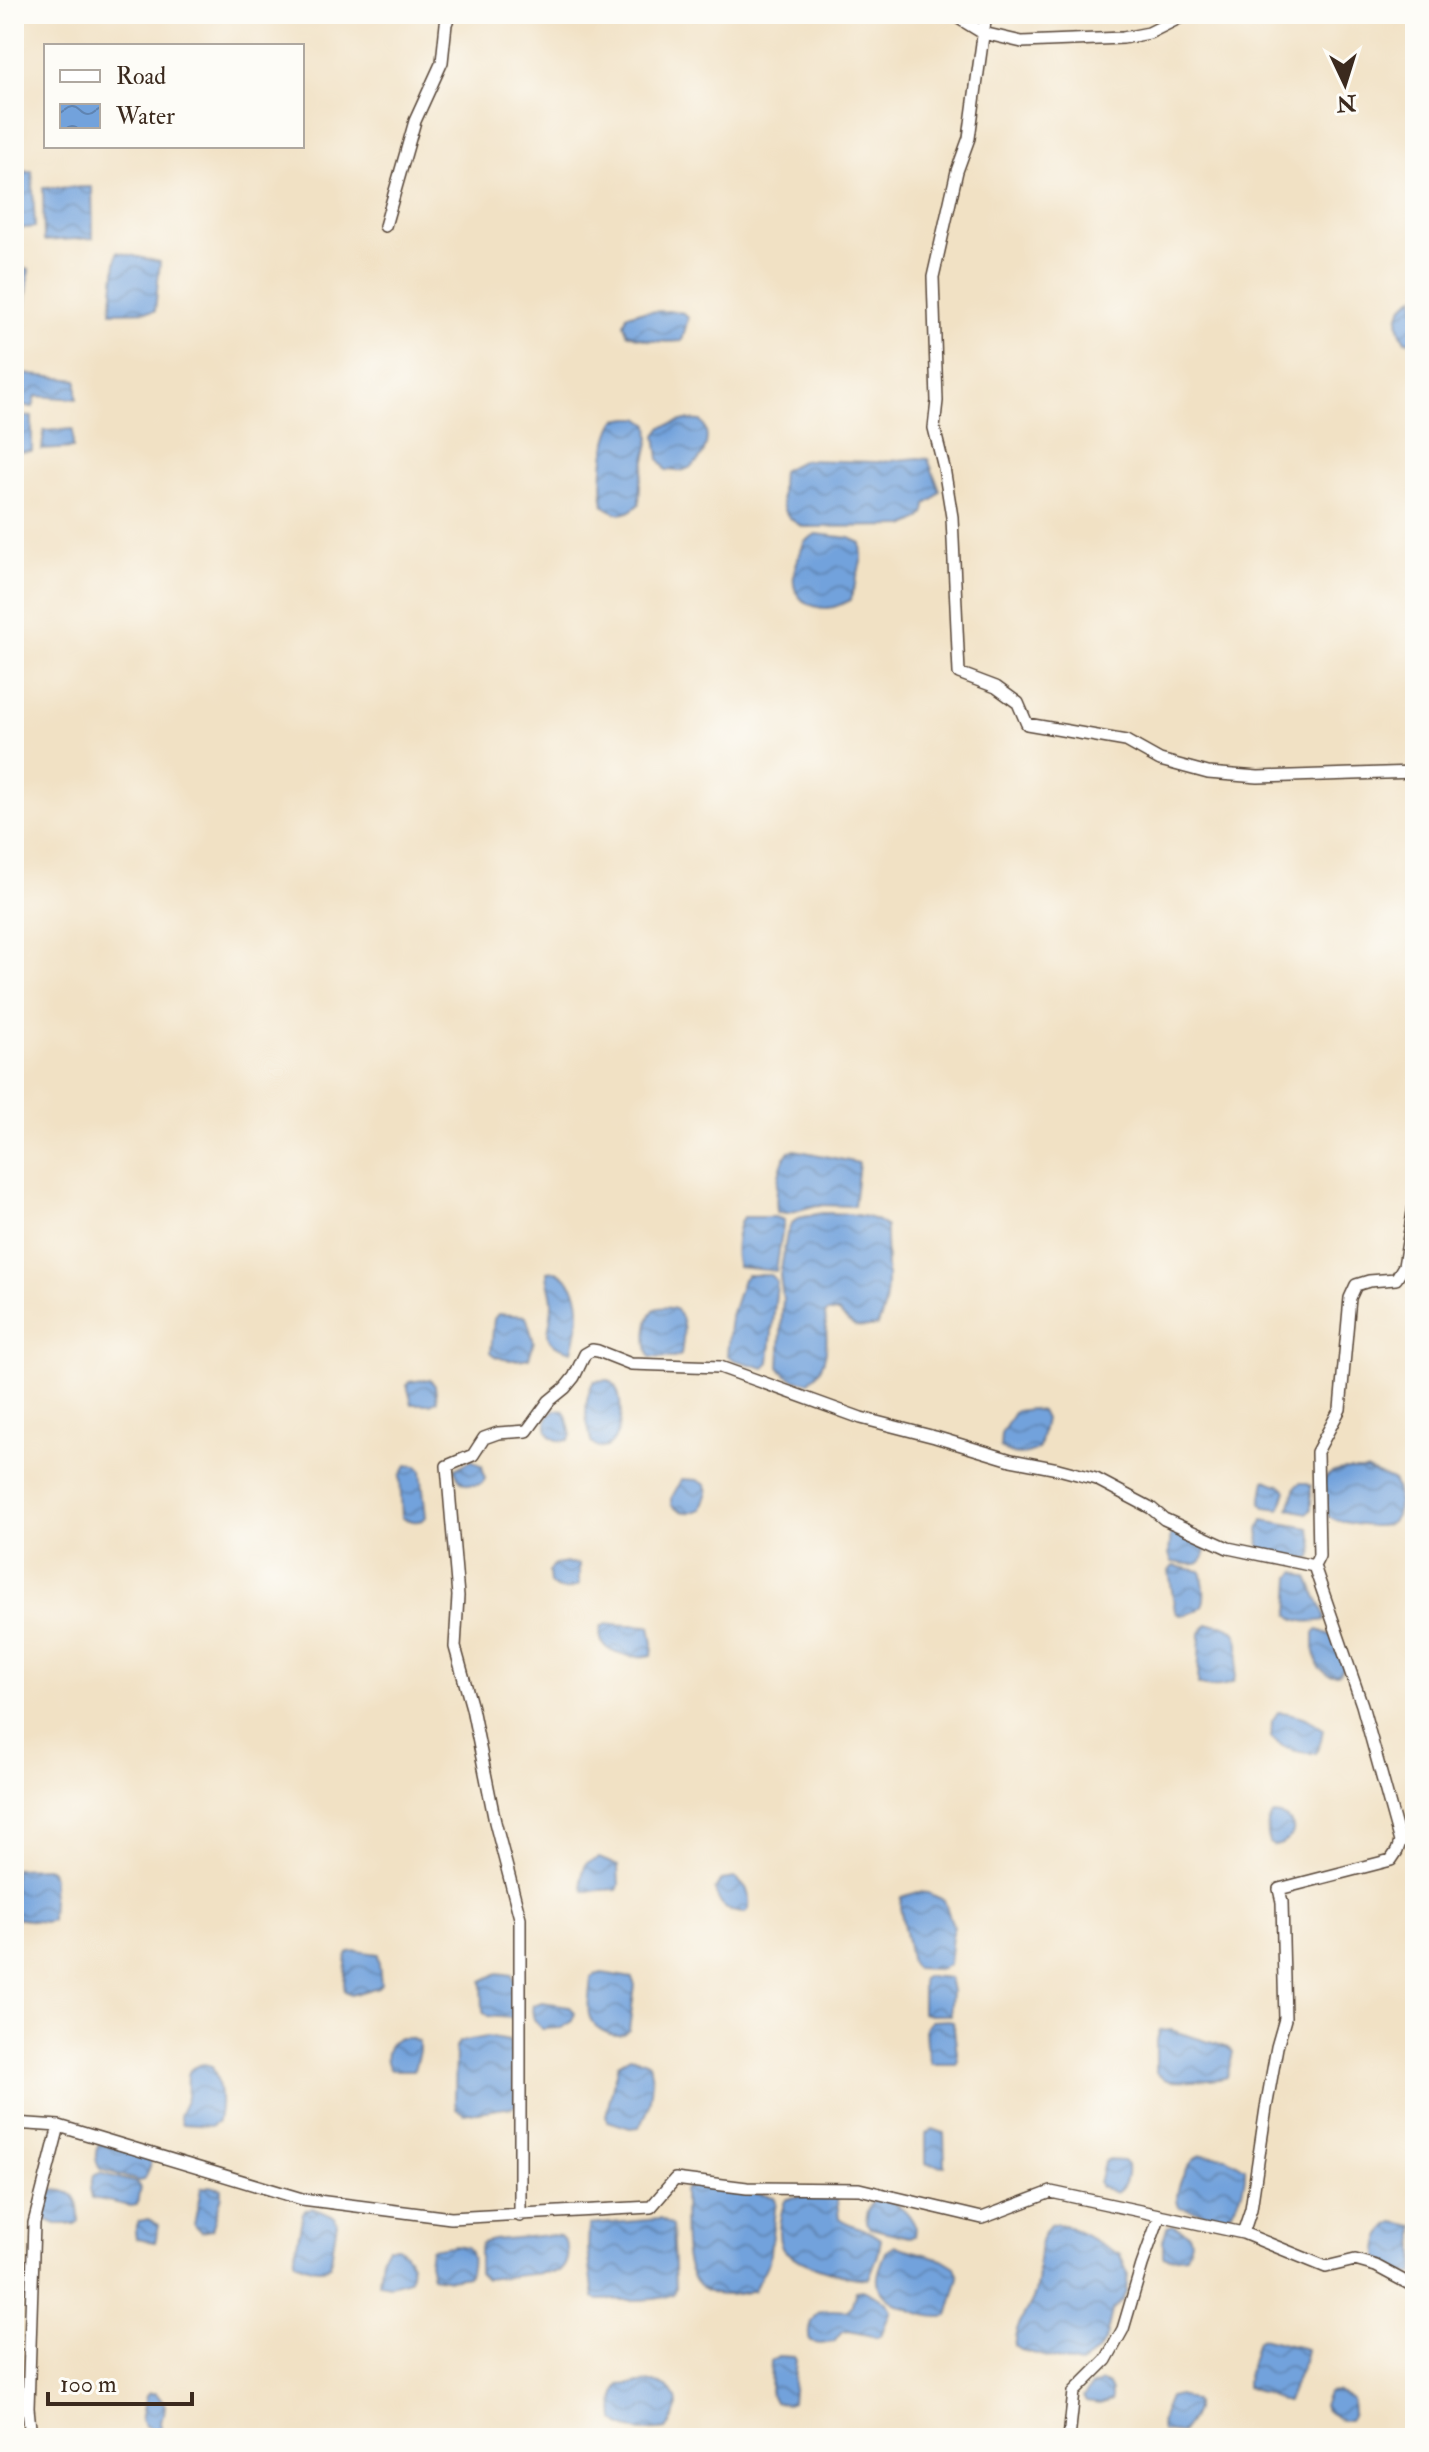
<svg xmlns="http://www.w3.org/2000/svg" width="1429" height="2452" viewBox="0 0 1429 2452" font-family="'IM FELL Double Pica',serif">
<defs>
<pattern id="water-waves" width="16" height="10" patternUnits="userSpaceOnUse" patternTransform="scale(2)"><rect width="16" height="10" fill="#72a2dc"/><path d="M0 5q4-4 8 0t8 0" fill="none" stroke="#5f84b2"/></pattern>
</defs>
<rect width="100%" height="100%" fill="#fdfcf7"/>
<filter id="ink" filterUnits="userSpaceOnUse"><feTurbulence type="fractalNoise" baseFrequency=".0125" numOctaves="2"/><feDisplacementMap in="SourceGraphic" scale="16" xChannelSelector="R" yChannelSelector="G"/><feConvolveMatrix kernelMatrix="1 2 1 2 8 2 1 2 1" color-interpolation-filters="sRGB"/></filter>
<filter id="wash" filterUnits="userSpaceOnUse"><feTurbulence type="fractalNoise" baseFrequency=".006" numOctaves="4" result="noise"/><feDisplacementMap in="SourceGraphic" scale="32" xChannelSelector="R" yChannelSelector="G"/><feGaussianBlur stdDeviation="1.8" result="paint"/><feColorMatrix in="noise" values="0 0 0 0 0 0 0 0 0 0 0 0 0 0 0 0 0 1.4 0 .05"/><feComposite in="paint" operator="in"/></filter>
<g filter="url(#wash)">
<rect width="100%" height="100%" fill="#f1e1c4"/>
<!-- water -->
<path fill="url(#water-waves)" stroke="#56667d" stroke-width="2" d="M32 171 35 227 14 229V172Z
M92 187 93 238 44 241 43 188Z
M117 252 160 262 155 311 111 312Z
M14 268 29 269 24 328 14 326Z
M1415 297V342L1405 341C1394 323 1396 307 1415 297Z
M672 311 684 313 688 318 682 341C664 343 644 341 627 333L624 324 627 315 637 312Z
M14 373 77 380V399L36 396 33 407 14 404Z
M14 416 32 417V451L14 452Z
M629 418H639L649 425 650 438 640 483 639 504C625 517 619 516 604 506 600 484 603 438 616 420Z
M685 420 701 421C715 439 702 468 679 471 675 471 670 470 666 470L659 459 656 435 662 427Z
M73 429V448L42 450 44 431Z
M918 458 928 459 940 491 934 499 926 504C926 518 917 521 906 526L804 527C777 515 780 497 782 471L803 460 877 462Z
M816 534 850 538 861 543 862 558 851 600C837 606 829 611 814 606 782 595 795 565 805 541Z
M795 1150 859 1163 854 1206 817 1205 788 1213 777 1212C775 1195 778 1164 789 1151Z
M822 1213C839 1213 875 1214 886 1227 885 1258 893 1299 877 1326 855 1329 854 1329 838 1312H828L825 1314C827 1339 831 1364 809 1382 795 1380 787 1379 779 1367L783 1298 780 1276 787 1233 791 1224 799 1218Z
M743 1217H775L784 1220 776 1271 738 1267C733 1254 736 1229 743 1217Z
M556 1271C589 1288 579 1323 572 1351 535 1341 552 1333 552 1303 552 1292 547 1283 547 1272Z
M747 1275H770L776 1280 777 1284 769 1362 765 1368 735 1360 727 1355 731 1316 743 1279Z
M674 1308C688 1320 683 1338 681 1355L674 1358 650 1357C645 1346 644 1321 654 1310 658 1306 668 1308 674 1308Z
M498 1314 526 1316 534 1342 529 1358C517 1361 500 1362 491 1352L494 1319Z
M430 1379 435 1386 437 1401 430 1404H412L407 1385 409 1382Z
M609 1380C631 1392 620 1469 591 1442 591 1434 588 1429 587 1421 585 1408 587 1392 594 1381Z
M1031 1409 1041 1411 1045 1419 1039 1448C1028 1457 1011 1458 1000 1447L1001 1434 1015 1411Z
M556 1410 565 1411 571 1435 568 1440C551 1443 544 1432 548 1416Z
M472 1460 482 1466 485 1479 481 1484C467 1487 458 1483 455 1469Z
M407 1465 417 1466 421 1470 426 1517C419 1524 411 1521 402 1518L400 1476Z
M1345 1470H1367L1393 1480C1399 1491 1403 1520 1385 1525 1370 1528 1336 1523 1324 1513L1322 1484C1327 1473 1334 1471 1345 1470Z
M682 1479 697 1480 706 1485 708 1492 702 1509C691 1514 680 1513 671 1505V1499Z
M1265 1480 1282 1486 1286 1490 1280 1509 1265 1507 1261 1503Z
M1300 1483H1307L1311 1486V1510L1307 1513 1289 1509 1296 1486Z
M1263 1520 1309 1528C1313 1538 1316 1548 1311 1558L1307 1559 1260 1550 1259 1529Z
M1174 1530H1178L1207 1545C1204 1571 1192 1564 1172 1562L1169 1554 1171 1533Z
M568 1563 579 1564V1585C567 1591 560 1592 550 1584L549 1572 554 1565Z
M1173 1566 1200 1571 1202 1574C1206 1600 1208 1613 1179 1615L1175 1611 1169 1571Z
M1296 1572 1308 1578 1325 1615V1620C1313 1622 1297 1624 1289 1614L1291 1577Z
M606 1624 650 1626 653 1644 652 1655C631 1659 595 1655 601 1627Z
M1208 1624C1250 1623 1239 1653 1234 1681 1227 1687 1207 1688 1198 1684L1200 1633Z
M1318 1630 1333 1636 1344 1668 1338 1675H1329L1319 1668 1314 1648V1633Z
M1278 1712C1295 1713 1310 1718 1323 1729L1321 1741 1316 1753C1300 1754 1282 1749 1271 1737L1272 1721Z
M1273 1815C1298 1816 1301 1840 1275 1846L1270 1843C1267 1834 1265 1822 1273 1815Z
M599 1858 618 1866 619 1885 617 1889 585 1891C579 1882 583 1872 586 1863Z
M46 1868 51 1870 53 1878 51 1920 44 1922 14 1918V1869Z
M735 1878C748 1888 750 1893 749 1909L746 1913C727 1912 720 1908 715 1890L721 1880Z
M918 1892 928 1893 944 1900 953 1926 949 1964 940 1969 915 1968 911 1963 900 1907 901 1897Z
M356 1951 378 1954 381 1984 378 1987 351 1995 345 1992 344 1983 347 1955 350 1952Z
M498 1973 512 1975 514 1981 516 2014 512 2018 488 2016 483 2011 482 1981Z
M602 1973 632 1978 635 1985 629 2030C622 2035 619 2036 610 2034 580 2023 589 2005 591 1978L595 1975Z
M927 1976 949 1978 952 1992 950 2015H930L922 2013V1979Z
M542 2002 569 2006 575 2012 573 2021 561 2028 542 2029C534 2023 531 2015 533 2005Z
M948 2020 953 2021 958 2061 956 2064H931L926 2045 925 2028 931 2021Z
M1171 2030 1228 2048 1233 2052 1227 2077C1220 2080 1174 2083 1167 2080 1162 2079 1159 2075 1156 2072V2043L1160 2031Z
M487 2037 509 2041 510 2044 516 2104 512 2107 464 2114 456 2108 455 2101 456 2047 459 2042Z
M399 2038H410L419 2042V2051L414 2070H391C383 2060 386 2043 399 2038Z
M630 2057 644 2061 649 2064C655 2081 650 2113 639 2127L630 2128 608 2121 606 2116 618 2064Z
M204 2064 212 2066C220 2083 222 2103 218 2121L211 2126 182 2124 179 2116C181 2110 186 2103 187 2097 190 2079 181 2068 204 2064Z
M933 2129 944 2133 945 2166 926 2164V2134Z
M100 2143 152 2159 144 2179 139 2181 100 2169C95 2161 94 2151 100 2143Z
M1202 2155 1227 2157 1245 2168C1246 2189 1239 2203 1224 2218L1179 2207C1172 2193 1187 2160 1202 2155Z
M1107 2160 1123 2161 1127 2165C1128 2176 1126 2187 1116 2193L1101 2187 1099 2183 1104 2163Z
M100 2173 137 2183 140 2187 137 2205 131 2206 92 2198 90 2189 93 2176Z
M210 2186 222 2189V2195L212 2230 201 2232 194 2225 201 2188Z
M693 2186 734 2194 752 2193 774 2197 776 2201 769 2261 754 2290C673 2315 686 2243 684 2192L686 2188Z
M51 2190C76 2190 79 2199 79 2221L75 2224H56L45 2219 43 2211 46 2192Z
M836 2193 839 2218C852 2228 869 2228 881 2239L878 2255 869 2278C852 2281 788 2262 781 2245 776 2233 781 2212 785 2200L794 2197Z
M877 2197C897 2203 908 2208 916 2228L915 2236 909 2237 870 2228 866 2222C867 2213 869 2202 877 2197Z
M312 2208 335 2217 337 2222 330 2266C320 2273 307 2266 296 2263L294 2260 303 2213 305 2210Z
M148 2219 159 2225 155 2242 136 2239 135 2232 139 2221Z
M660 2219 672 2226 675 2288 673 2294C655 2303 619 2299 598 2300L594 2298 588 2249 589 2225Z
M1394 2222 1415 2226V2273L1403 2274 1378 2257C1377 2245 1382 2228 1394 2222Z
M1057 2224 1068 2226 1120 2255 1128 2274 1126 2292 1122 2301 1112 2311 1106 2337 1099 2350 1079 2365 1021 2350 1015 2346C1012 2327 1030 2310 1035 2293 1042 2268 1032 2246 1050 2225Z
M1172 2225 1189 2234 1191 2241 1186 2256 1169 2258 1163 2256V2241L1167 2227Z
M550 2235 560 2236C570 2245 570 2262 560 2271L486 2279 479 2272V2251L482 2243 493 2240Z
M456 2245 467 2247C473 2256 473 2267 467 2276L451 2279 432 2276 429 2262 431 2249Z
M895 2246 942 2259 955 2267 959 2277 948 2316C931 2321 888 2305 880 2289 874 2278 882 2263 886 2252Z
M388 2247H398C409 2255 415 2266 409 2280L390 2285 379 2283 382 2256Z
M862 2290C874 2294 885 2298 891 2310L881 2335 877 2337 849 2331 842 2332 834 2342 820 2344 810 2342C808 2334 808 2329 811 2322 819 2306 831 2310 846 2311L851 2307 856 2291Z
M1261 2338 1306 2349 1304 2361 1287 2401H1281L1246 2386V2382L1256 2343Z
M778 2356 794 2357 796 2360 792 2402 787 2404 774 2402 770 2394 771 2361Z
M651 2382C680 2386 684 2409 666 2429 649 2431 628 2434 615 2420 614 2408 613 2396 620 2385Z
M1102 2382 1108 2385 1111 2392V2400L1100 2404 1086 2402 1083 2397 1091 2387Z
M1337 2392 1352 2399 1353 2414 1349 2420H1342L1325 2410 1323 2406 1328 2393Z
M149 2393H156L165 2405 164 2414 160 2421 161 2430 158 2431 145 2426 141 2420 146 2396Z
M1178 2395 1194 2401C1199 2412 1188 2424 1181 2433L1162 2431C1159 2421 1166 2407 1170 2397Z"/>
</g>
<g filter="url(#ink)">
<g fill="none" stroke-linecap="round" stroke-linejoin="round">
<!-- minor casing -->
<g stroke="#564537" stroke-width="14">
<path id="minor" d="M952 14 983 33 1022 42 1123 38 1149 33 1187 14
M986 14 969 138 957 171 933 277 937 401 934 428 944 468 952 517 959 673 996 687 1018 703 1027 724 1126 741 1160 760 1208 773 1258 777 1415 772
M385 226 415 121 442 62 446 24 450 14
M1314 1566 1319 1556 1317 1452 1340 1409 1350 1298 1356 1285 1369 1281 1396 1279 1404 1266 1415 1200
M14 2123 59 2126 302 2199 451 2218 651 2207 675 2179 747 2188 859 2189 982 2218 1051 2192 1243 2233 1326 2267 1355 2260 1376 2266 1415 2287
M520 2216V1918L495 1822 472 1708 455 1647 458 1596 447 1466 473 1455 484 1438 498 1433 527 1431 549 1401 565 1388 574 1377 585 1354 592 1350 598 1351 631 1364 720 1367 861 1418 935 1437 1011 1460 1058 1469 1096 1479 1151 1508 1164 1519 1228 1548 1314 1566 1362 1705 1400 1842 1397 1851 1391 1860 1279 1889 1282 1902 1285 2019 1277 2047 1266 2108 1251 2209 1243 2233
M31 2438 28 2408 34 2223 59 2126
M1069 2438 1074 2392 1106 2360 1123 2329 1142 2265 1160 2215"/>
</g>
<!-- minor -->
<use href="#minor" stroke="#fff" stroke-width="11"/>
</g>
</g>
<!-- margin -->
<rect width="1429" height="2452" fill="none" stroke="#fdfcf7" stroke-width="48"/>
<!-- legend -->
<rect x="44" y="44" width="260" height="104" fill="#fdfcf7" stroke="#afa8a0" stroke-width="2"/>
<rect x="60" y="70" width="40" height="12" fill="#ffffff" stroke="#afa8a0" stroke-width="2"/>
<text x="116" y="84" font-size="24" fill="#3b2a1e">Road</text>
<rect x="60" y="104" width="40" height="24" fill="url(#water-waves)" stroke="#afa8a0" stroke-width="2"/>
<text x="116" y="124" font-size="24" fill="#3b2a1e">Water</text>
<!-- north arrow -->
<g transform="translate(1345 84) rotate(176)" stroke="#fdfcf7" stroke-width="6" paint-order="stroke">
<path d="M0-6L14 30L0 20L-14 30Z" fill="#3b2a1e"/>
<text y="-12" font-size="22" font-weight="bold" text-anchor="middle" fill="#3b2a1e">N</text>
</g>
<!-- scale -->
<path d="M48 2392v12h144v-12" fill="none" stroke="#3b2a1e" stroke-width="4"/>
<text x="60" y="2392" font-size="24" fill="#3b2a1e" stroke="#fdfcf7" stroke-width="6" paint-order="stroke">100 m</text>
</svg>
